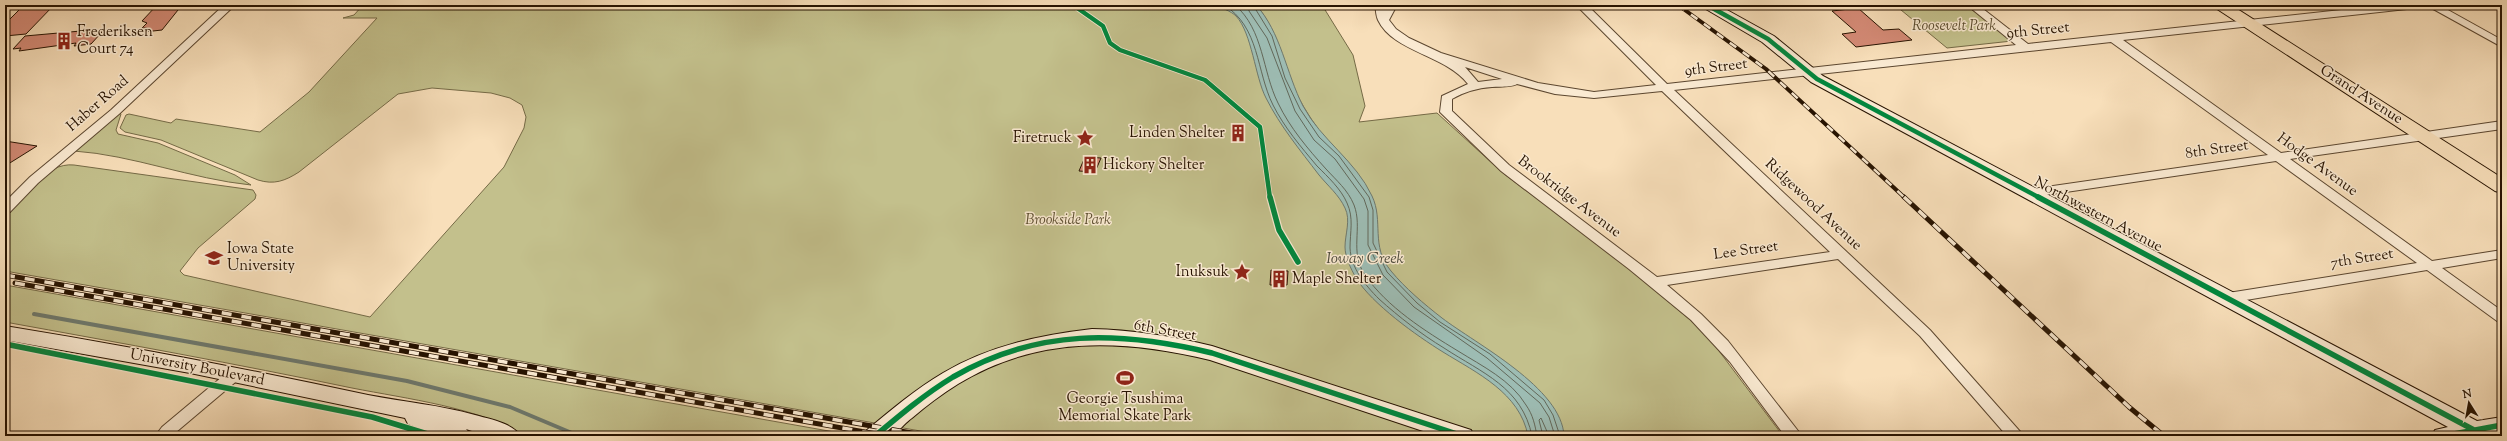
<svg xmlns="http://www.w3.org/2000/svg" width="2507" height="441" viewBox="0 0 2507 441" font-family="'Sorts Mill Goudy',serif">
<rect width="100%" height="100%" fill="#f8dfba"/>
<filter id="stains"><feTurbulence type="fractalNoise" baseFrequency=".005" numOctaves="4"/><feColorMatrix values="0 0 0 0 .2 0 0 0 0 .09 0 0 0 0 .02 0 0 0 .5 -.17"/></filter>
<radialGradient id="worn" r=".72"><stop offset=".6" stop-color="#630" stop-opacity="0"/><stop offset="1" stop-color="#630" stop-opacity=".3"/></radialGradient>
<!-- green -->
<path fill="#c3c08c" stroke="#756a46" d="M363 5H1241L1275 75 1316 126C1305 110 1295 93 1288 74 1279 50 1274 25 1256 5H1322L1353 55 1365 106 1359 122 1437 113 1504 174 1619 260 1689 319 1713 343 1783 436H949L5 271V215C23 196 46 162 74 165L253 190 256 195 255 199 198 248 180 271 184 275 370 317 504 167 524 128 526 117 522 105 510 98 491 93 432 88 398 94 299 172C285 181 274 185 258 180L161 140 125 132 120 128 126 115 129 114 171 123 176 119 260 132 309 92 377 18H343L354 15Z
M1895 5H1966L2012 41 1947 48Z
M120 113 121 114 116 130 118 134 158 143 235 175 251 185C191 179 133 155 74 151Z
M5 285 857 436H526C477 407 408 399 352 388 237 364 121 343 5 322Z"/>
<!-- water -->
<path fill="#9dbcb3" stroke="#6e786c" d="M1215 5H1256C1281 32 1286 73 1303 106 1321 140 1356 161 1372 196 1384 221 1370 246 1391 271 1405 288 1424 304 1442 318 1476 344 1562 388 1564 436H1528C1520 393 1477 373 1443 352 1417 336 1372 304 1356 278 1351 269 1345 257 1345 247 1345 234 1351 220 1345 208 1339 195 1328 186 1319 175 1300 150 1280 126 1266 98 1255 77 1252 33 1236 16 1231 11 1221 8 1215 5Z"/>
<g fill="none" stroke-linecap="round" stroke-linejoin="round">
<!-- shore -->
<path stroke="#62685a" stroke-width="1" d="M1224 5C1260 27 1256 71 1273 105 1284 127 1301 147 1317 166 1328 177 1341 189 1347 203 1354 218 1350 232 1350 248 1351 268 1365 285 1379 299 1399 317 1421 334 1444 348 1482 373 1522 387 1532 436
M1235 5C1264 30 1262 71 1278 103 1290 128 1308 149 1326 169 1336 180 1348 190 1354 205 1363 228 1349 252 1365 275 1387 307 1425 331 1458 351 1482 366 1511 380 1526 405 1533 415 1535 425 1537 436
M1248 5 1249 11 1267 38 1295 111 1314 140 1335 159 1364 199 1368 211V245L1383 275 1414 307 1487 358 1540 403 1549 417 1555 436
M1253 5 1272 36 1285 78 1300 109 1319 137 1339 156 1369 197 1373 210V243L1387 272 1417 303 1440 322 1490 354 1544 400 1553 415 1560 436
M1543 436 1539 420 1541 418 1549 436"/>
<!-- stream -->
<path stroke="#6e786c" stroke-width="4" d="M34 314 407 381 510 407 579 436"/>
</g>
<!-- building -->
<path fill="#d58b77" stroke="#271301" d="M24 5H54L26 34 5 36V24Z
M157 5H182L162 30 144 32 147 28H142L147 23 142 21Z
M1858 8 1883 30 1899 29 1912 40 1856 47 1842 34 1856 32 1832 11Z
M92 30 89 33 102 32 91 44 74 46 76 43 19 51 21 48 13 49 25 36Z
M5 141 37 146 5 166Z
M1085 157 1101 158 1095 172 1079 171Z
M1271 270 1288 271 1287 285H1270Z"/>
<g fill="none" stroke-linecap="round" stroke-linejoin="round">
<!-- street casing -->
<g stroke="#5b462f" stroke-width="2">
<path id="street" d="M224 5H235L119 114 38 183 10 212 5 213V202L30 177 111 110Z
M1375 5H1397L1389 20 1396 29 1409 38 1441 53 1538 83 1594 92 1656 85 1576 5H1587L1667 84 2016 45 1967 5H1978L2028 44 2387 5H2421L2416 8 2123 40 2281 153 2502 121V129L2290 159 2432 261 2502 250V258L2442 268 2502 311V323L2497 321 2427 270 2228 303 2223 301 2221 298 2223 295 2228 293 2417 263 2276 161 2032 197 2028 196 2026 193 2032 189 2268 155 2111 42 1674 90 1930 330 2024 436H2007L1920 336 1838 259 1667 285 1701 314 1728 341 1802 436H1785L1730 362 1691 320 1629 269 1501 171 1442 114 1440 112 1442 96 1468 84C1446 55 1393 52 1378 20 1376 16 1376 10 1375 5ZM1465 67 1502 79 1478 82ZM1517 84 1555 94 1594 98 1662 91 1830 252 1657 277 1509 165 1452 111V99C1464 92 1477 88 1492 87 1499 86 1510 88 1517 84Z
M2426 5H2439L2502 40V47Z
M234 370 239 371 241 375 239 379 175 433 177 436H161L159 431 162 427 229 371Z"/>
</g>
<!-- secondary casing -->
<g stroke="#271301" stroke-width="2">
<path id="secondary" d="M1699 5H1718L1774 36 1823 76 2477 421 2502 417V433L2496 436H2432L2435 430 2448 427 1811 82 1762 42Z
M5 326C127 346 248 369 368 395 404 402 440 405 475 415 489 419 513 423 520 436H487L466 429 472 436H438L408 424 405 418 190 373 5 340Z
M1092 329C1133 330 1172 336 1212 346L1471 430 1474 436H1438L1210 360C1123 339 1038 335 958 384 942 394 926 406 912 418 905 423 898 432 891 436 884 439 871 436 864 436L867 430C891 410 916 389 943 373 988 346 1040 335 1092 329Z"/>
</g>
<!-- primary casing -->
<g stroke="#271301" stroke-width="2">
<path id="primary" d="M2211 5H2231L2502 178V193L2495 191Z"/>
</g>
<!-- street -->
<use href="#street" fill="#faead2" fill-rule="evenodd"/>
<!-- secondary -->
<use href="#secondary" fill="#faead2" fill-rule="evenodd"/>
<!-- primary -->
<use href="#primary" fill="#f8dfba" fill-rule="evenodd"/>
<!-- rail-far1 casing -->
<g stroke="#271301" stroke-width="4">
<path id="rail-far1" d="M1678 5 1766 69 1905 198"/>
</g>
<!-- rail casing -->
<g stroke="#271301" stroke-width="5">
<path id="rail" d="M1904 197 2129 407 2164 436
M5 275 929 436
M15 283 888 436"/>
</g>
<!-- rail-far1 -->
<use href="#rail-far1" stroke="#faead2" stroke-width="2.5" stroke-dasharray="8" stroke-linecap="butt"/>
<!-- rail -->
<use href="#rail" stroke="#faead2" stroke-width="3.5" stroke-dasharray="10" stroke-linecap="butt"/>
<!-- cycleway-far1 casing -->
<g stroke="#faead2" stroke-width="6">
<path id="cycleway-far1" d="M1073 5 1103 26 1110 43 1120 50 1205 80 1260 127 1270 198
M1707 5 1768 39 1817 79 2040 198"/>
</g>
<!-- cycleway casing -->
<g stroke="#faead2" stroke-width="8">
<path id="cycleway" d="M1270 197 1279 230 1298 262
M2038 197 2474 430
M5 344 372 417 434 436
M875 436C900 415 925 394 953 377 1038 328 1120 331 1212 353L1463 436
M2443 436 2502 425"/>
</g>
<!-- cycleway-far1 -->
<use href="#cycleway-far1" stroke="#00873e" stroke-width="4.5"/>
<!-- cycleway -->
<use href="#cycleway" stroke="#00873e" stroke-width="5.5"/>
</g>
<!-- icons -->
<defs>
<g id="building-bare" transform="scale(1.38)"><path d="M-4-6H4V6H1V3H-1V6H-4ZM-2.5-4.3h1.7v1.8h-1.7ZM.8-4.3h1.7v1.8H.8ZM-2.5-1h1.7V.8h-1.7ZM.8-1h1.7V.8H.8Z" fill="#8f2418" stroke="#faead2" stroke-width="2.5" paint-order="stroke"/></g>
<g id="sight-bare" transform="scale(1.38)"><path d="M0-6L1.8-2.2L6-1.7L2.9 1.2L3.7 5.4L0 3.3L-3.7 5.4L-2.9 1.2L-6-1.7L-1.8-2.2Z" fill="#8f2418" stroke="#faead2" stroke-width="2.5" paint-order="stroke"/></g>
<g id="university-bare" transform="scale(1.38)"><path d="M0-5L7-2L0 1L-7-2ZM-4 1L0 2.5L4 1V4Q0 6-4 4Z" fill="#8f2418" stroke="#faead2" stroke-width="2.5" paint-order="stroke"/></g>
<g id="stadium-bare" transform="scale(1.38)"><path d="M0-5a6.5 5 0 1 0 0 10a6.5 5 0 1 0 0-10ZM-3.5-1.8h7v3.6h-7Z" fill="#8f2418" stroke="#faead2" stroke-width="2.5" paint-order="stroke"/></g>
</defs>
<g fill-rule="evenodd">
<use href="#building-bare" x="64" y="41"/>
<use href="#building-bare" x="1238" y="133"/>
<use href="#sight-bare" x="1085" y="138"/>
<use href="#building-bare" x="1090" y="165"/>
<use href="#university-bare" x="214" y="258"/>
<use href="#sight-bare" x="1242" y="272"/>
<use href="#building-bare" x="1279" y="279"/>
<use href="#stadium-bare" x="1125" y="378"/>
</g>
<g text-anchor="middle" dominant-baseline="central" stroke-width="3" stroke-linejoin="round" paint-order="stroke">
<!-- park labels -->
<g font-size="15" font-style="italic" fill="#5e5032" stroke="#faead2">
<text x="1954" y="26">Roosevelt Park</text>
<text x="1068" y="220">Brookside Park</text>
</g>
<!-- street labels -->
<g font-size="15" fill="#271301" stroke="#faead2">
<text transform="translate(2038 31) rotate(-6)">9th Street</text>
<text transform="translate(1716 68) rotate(-7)">9th Street</text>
<text transform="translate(2361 95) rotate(33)">Grand Avenue</text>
<text transform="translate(98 104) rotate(-41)">Haber Road</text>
<text transform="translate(2217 150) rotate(-8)">8th Street</text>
<text transform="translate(2317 165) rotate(36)">Hodge Avenue</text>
<text transform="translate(1569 197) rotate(37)">Brookridge Avenue</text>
<text transform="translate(1813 205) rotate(43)">Ridgewood Avenue</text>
<text transform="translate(2098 215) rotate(28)">Northwestern Avenue</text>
<text transform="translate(1746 251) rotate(-8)">Lee Street</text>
<text transform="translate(2362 259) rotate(-9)">7th Street</text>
<text transform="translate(1165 331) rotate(10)">6th Street</text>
<text transform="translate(197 368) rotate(11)">University Boulevard</text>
</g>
<!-- poi labels -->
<g font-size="15" fill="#271301" stroke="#faead2" text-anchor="start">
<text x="77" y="32">Frederiksen<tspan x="77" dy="17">Court 74</tspan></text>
<text x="1225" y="133" text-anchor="end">Linden Shelter</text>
<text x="1072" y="138" text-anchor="end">Firetruck</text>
<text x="1103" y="165">Hickory Shelter</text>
<text x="227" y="249">Iowa State<tspan x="227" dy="17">University</tspan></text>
<text x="1229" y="272" text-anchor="end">Inuksuk</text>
<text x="1292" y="279">Maple Shelter</text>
<text x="1125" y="399" text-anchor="middle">Georgie Tsushima<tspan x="1125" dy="17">Memorial Skate Park</tspan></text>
</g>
<!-- water labels -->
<g font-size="16" font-style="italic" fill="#504e3f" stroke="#faead2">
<text x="1365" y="259">Ioway Creek</text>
</g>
</g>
<!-- margin -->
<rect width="2507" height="441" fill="none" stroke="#f8dfba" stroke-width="20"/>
<rect x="6" y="6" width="2495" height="429" fill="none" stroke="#271301" stroke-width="2"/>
<rect x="10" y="10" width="2487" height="421" fill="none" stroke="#271301"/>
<!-- north arrow -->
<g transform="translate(2469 403) rotate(349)" stroke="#faead2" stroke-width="3" paint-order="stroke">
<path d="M0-3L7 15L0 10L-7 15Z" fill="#271301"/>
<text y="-6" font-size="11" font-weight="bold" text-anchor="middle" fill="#271301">N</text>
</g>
<rect width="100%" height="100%" filter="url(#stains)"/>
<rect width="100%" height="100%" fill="url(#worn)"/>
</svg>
